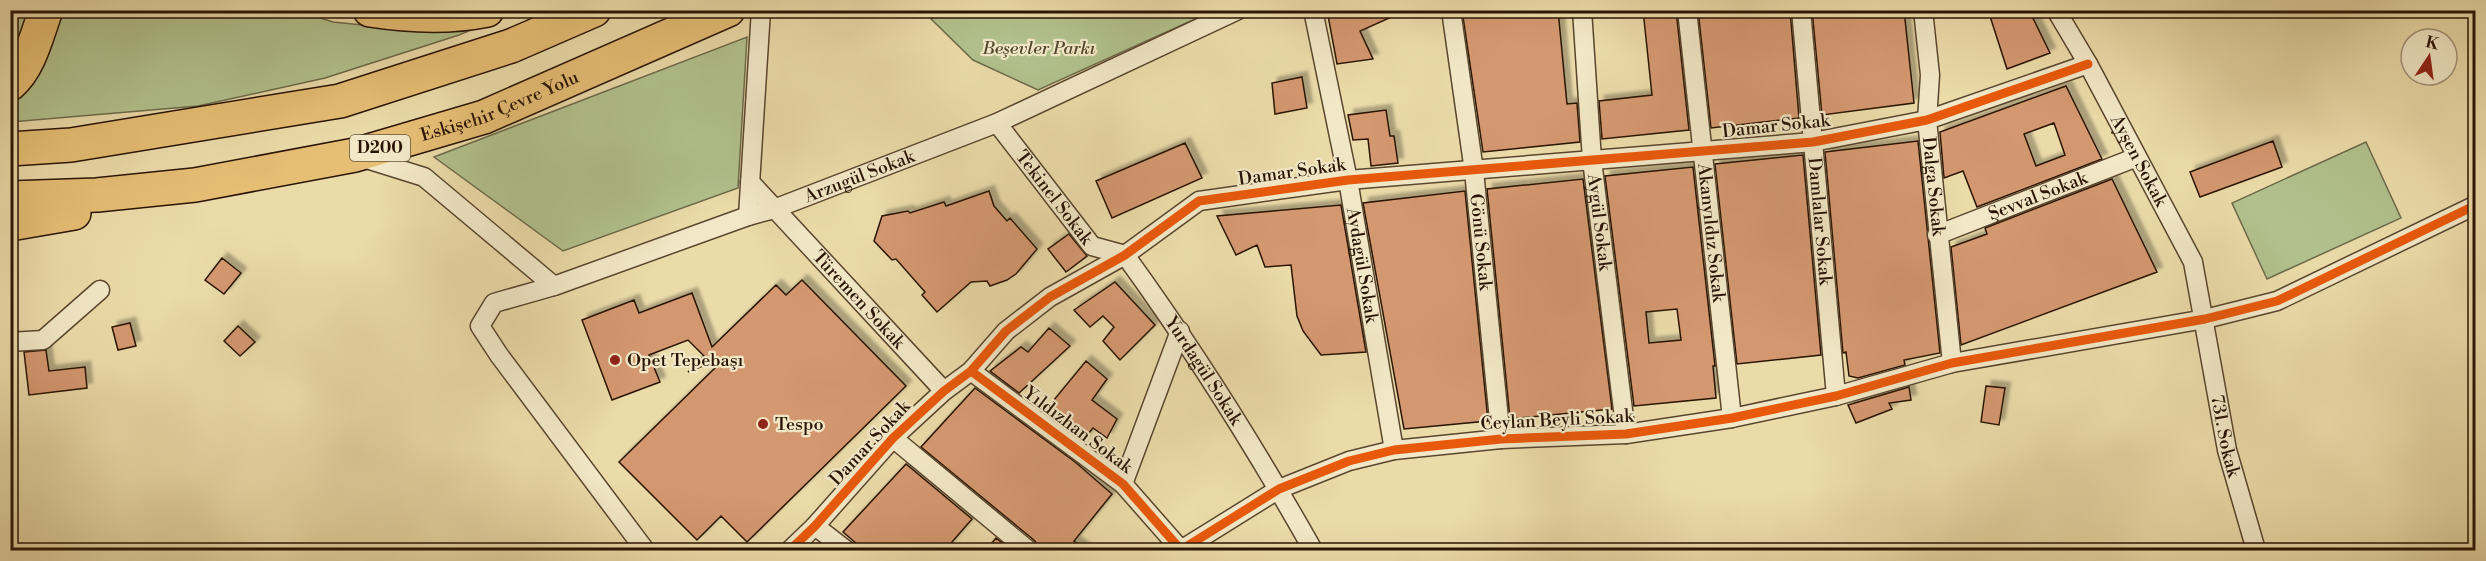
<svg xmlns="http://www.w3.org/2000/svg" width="2486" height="561" viewBox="0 0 2486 561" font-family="'Libre Bodoni',serif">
<defs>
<filter id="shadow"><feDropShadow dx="5.5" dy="-5.5" stdDeviation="1.5" flood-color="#0004"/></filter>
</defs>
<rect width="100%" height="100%" fill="#ebdba9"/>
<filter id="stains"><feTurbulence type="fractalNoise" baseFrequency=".00333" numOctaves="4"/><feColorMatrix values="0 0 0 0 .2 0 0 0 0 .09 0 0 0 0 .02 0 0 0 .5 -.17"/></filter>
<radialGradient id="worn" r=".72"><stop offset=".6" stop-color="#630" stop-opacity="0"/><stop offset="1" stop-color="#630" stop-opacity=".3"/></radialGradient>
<!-- green -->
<path fill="#b1c18d" stroke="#6d6a49" stroke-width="1.5" d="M296 10 333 22 402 29 483 25 459 35 325 78 198 106 11 122 10 98 59 11Z
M11 11H30L11 61Z
M923 11H1213L1038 90 973 60Z
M747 37 738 188 563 251 434 157Z
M2366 142 2401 218 2267 279 2232 203Z"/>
<!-- building -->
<path fill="#d4986f" stroke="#291405" stroke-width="1.5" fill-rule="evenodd" filter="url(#shadow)" d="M1327 10H1407L1360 31 1373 59 1337 64Z
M1462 10H1558L1567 104 1577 103 1580 142 1483 152Z
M1643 10H1676L1689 130 1602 139 1599 101 1652 95Z
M1698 10H1790L1799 118 1711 128Z
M1812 10H1904L1914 103 1822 115Z
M1988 10H2029L2050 53 2007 69Z
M1302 77 1307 108 1275 114 1272 83Z
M2066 86 2102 159 1977 207 1963 171 1944 178 1940 132ZM2054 123 2065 155 2036 166 2024 134Z
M1386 110 1390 136H1394L1398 163 1371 166 1368 139 1353 140 1348 115Z
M1918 141 1940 353 1904 360 1905 365 1858 378 1849 376 1846 352 1843 353 1825 152Z
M2273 141 2282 167 2200 197 2190 172Z
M1185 143 1202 178 1112 218 1096 181Z
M1803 155 1821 355 1737 364 1715 164Z
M1693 167 1715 366H1713L1716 398 1634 406 1605 176ZM1677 309 1681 340 1649 343 1646 312Z
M1583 179 1612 409 1510 419 1487 189Z
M2112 179 2157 272 1961 345 1951 247 1987 234 1985 228Z
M989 191 994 206 1007 221 1010 218 1037 249 1016 274 1007 280 990 286 987 281 971 282 937 312 922 295 925 292 896 259 892 260 874 241 882 216 908 211 910 213 944 202 946 206Z
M1465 191 1488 421 1404 429 1363 203Z
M1341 205 1366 352 1321 355 1303 331 1297 316 1291 265 1265 267 1257 245 1236 255 1217 216Z
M1069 234 1087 256 1066 272 1048 249Z
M222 258 241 273 224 294 205 280Z
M802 280 906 386 747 542 721 516 697 540 619 462 715 368 710 363 688 372 704 356 688 340 649 355 660 382 612 400 582 320 634 300 639 313 692 293 712 347 776 285 786 295Z
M1115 282 1155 325 1120 360 1103 341 1114 327 1103 316 1090 327 1074 310Z
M130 323 136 346 118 350 112 327Z
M238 326 255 342 240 356 224 341Z
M1049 328 1070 346 1019 393 990 371 1021 347 1028 352Z
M46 350 49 371 85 367 87 388 29 395 24 352Z
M1086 361 1107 379 1092 400 1117 419 1107 438 1093 428 1083 440 1044 412Z
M1986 386 2005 388 1999 425 1981 422Z
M1909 387 1911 400 1889 403 1892 409 1856 423 1848 405Z
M975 388 1075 462 1112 494 1074 541 1086 550H1039L1035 541 921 447Z
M906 464 972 519 945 550H864L843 532Z
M996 538 1011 550H986Z"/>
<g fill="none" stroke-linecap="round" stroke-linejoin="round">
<!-- street casing -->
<g stroke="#5a462e" stroke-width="21">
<g id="street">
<path id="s1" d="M1313 10 1348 180 1394 450"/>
<path id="s2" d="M1451 10 1474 171 1501 439"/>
<path id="s3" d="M1582 10 1592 160 1626 434"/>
<path id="s4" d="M1687 10 1732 418"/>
<path id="s5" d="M1801 10 1836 396"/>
<path id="s6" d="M1923 10 1930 75 1927 120 1952 363"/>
<path id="s7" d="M2056 10 2088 64 2193 262 2227 450 2256 550"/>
<path id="s8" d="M997 123 1092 246 1125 255"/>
<path d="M360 157 424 177 554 286"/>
<path id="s9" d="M750 182 944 391"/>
<path d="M748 216 761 10"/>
<path id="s10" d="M1937 235 2137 157"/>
<path id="s11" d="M1125 255C1194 350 1256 449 1313 550"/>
<path d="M10 342 43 340 100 290"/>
<path d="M971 371 1123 484 1181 550 1279 489 1349 461 1394 450 1501 439 1626 434 1732 418 1836 396 1952 363 2205 319 2277 301 2476 205"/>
<path d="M893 438 1028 550"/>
<path d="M1123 484 1180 331"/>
<path d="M815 526 846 550"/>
<path id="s12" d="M645 550 499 355 480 326 494 303 554 286 748 216 774 209 997 123 1238 10"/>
<path d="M790 550 815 526 893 438 944 391 971 371 1006 331 1050 297 1125 255 1199 201 1348 180 1813 142 1927 120 2088 64"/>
</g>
</g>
<!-- highway casing -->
<g stroke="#291405" stroke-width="36">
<g id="highway">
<path d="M370 10C409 16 448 18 487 10"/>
<path d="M10 84C30 67 37 34 46 10"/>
<path d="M10 149 71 145 340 101 511 46 594 10"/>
<path id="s13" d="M10 198 97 195 195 185 355 155 484 117 728 10"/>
<path d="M10 224 74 213"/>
</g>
</g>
<!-- street -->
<use href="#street" stroke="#f2e8c7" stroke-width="18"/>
<!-- highway -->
<use href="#highway" stroke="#e6be74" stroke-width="33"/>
<!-- cycleway casing -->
<g stroke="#f2e8c7" stroke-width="13">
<path id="cycleway" d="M971 371 1123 484 1181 550 1279 489 1349 461 1394 450 1501 439 1626 434 1732 418 1836 396 1952 363 2205 319 2277 301 2476 205
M790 550 815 526 893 438 944 391 971 371 1006 331 1050 297 1125 255 1199 201 1348 180 1813 142 1927 120 2088 64"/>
</g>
<!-- cycleway -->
<use href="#cycleway" stroke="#e8590c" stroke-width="9"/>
</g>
<!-- markers -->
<g fill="#8f2418" stroke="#f2e8c7" stroke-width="2">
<circle cx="615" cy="360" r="6"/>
<circle cx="763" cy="424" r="6"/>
</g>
<g text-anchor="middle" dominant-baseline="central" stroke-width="4.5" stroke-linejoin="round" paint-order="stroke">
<!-- shield labels -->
<rect fill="#f2e8c7" stroke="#65543f" stroke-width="1.5" x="350" y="135" width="60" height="26" rx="4.5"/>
<g font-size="16" font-weight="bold" fill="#291405">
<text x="380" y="148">D200</text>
</g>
<!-- park labels -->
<g font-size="18" font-style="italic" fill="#52482e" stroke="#f2e8c7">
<text x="1039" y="48">Beşevler Parkı</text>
</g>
<!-- street labels -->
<g font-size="18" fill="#291405" stroke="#f2e8c7">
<text stroke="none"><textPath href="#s13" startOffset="501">Eskişehir Çevre Yolu</textPath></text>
<text transform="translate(1776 126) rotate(-6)">Damar Sokak</text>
<text stroke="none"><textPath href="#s7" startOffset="172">Ayşen Sokak</textPath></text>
<text transform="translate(1292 172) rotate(-8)">Damar Sokak</text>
<text stroke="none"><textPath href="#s12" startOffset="692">Arzugül Sokak</textPath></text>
<text stroke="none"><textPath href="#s6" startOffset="177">Dalga Sokak</textPath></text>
<text stroke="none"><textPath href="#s10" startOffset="108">Şevval Sokak</textPath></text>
<text stroke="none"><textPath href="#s8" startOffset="94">Tekinel Sokak</textPath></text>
<text stroke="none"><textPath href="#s5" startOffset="212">Damlalar Sokak</textPath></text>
<text stroke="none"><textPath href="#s3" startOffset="213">Aygül Sokak</textPath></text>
<text stroke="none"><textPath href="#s4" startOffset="224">Akanyıldız Sokak</textPath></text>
<text stroke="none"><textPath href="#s2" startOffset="234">Gönü Sokak</textPath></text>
<text stroke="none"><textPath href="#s1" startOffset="260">Aydagül Sokak</textPath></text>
<text stroke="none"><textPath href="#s9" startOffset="160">Türemen Sokak</textPath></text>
<text stroke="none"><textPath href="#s11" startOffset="140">Yurdagül Sokak</textPath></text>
<text transform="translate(1557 420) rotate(-3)">Ceylan Beyli Sokak</text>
<text transform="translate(1078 430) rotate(37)">Yıldızhan Sokak</text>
<text stroke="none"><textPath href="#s7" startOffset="464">731. Sokak</textPath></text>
<text transform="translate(870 443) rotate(-47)">Damar Sokak</text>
</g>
<!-- poi labels -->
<g font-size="18" fill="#291405" stroke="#f2e8c7" text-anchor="start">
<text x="627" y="360">Opet Tepebaşı</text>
<text x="775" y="424">Tespo</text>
</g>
</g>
<!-- margin -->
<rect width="2486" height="561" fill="none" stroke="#ebdba9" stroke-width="36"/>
<rect x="12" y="12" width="2462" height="537" fill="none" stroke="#291405" stroke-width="3"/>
<rect x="18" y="18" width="2450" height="525" fill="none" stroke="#291405" stroke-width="1.5"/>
<!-- north arrow -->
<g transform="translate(2429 57) rotate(13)"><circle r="28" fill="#f2e8c7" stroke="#a29379" stroke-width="1.5"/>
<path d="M0-4.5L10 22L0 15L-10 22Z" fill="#8f2418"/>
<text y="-9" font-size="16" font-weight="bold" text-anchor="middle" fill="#291405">K</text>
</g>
<rect width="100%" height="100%" filter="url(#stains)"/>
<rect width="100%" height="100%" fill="url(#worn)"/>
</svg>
